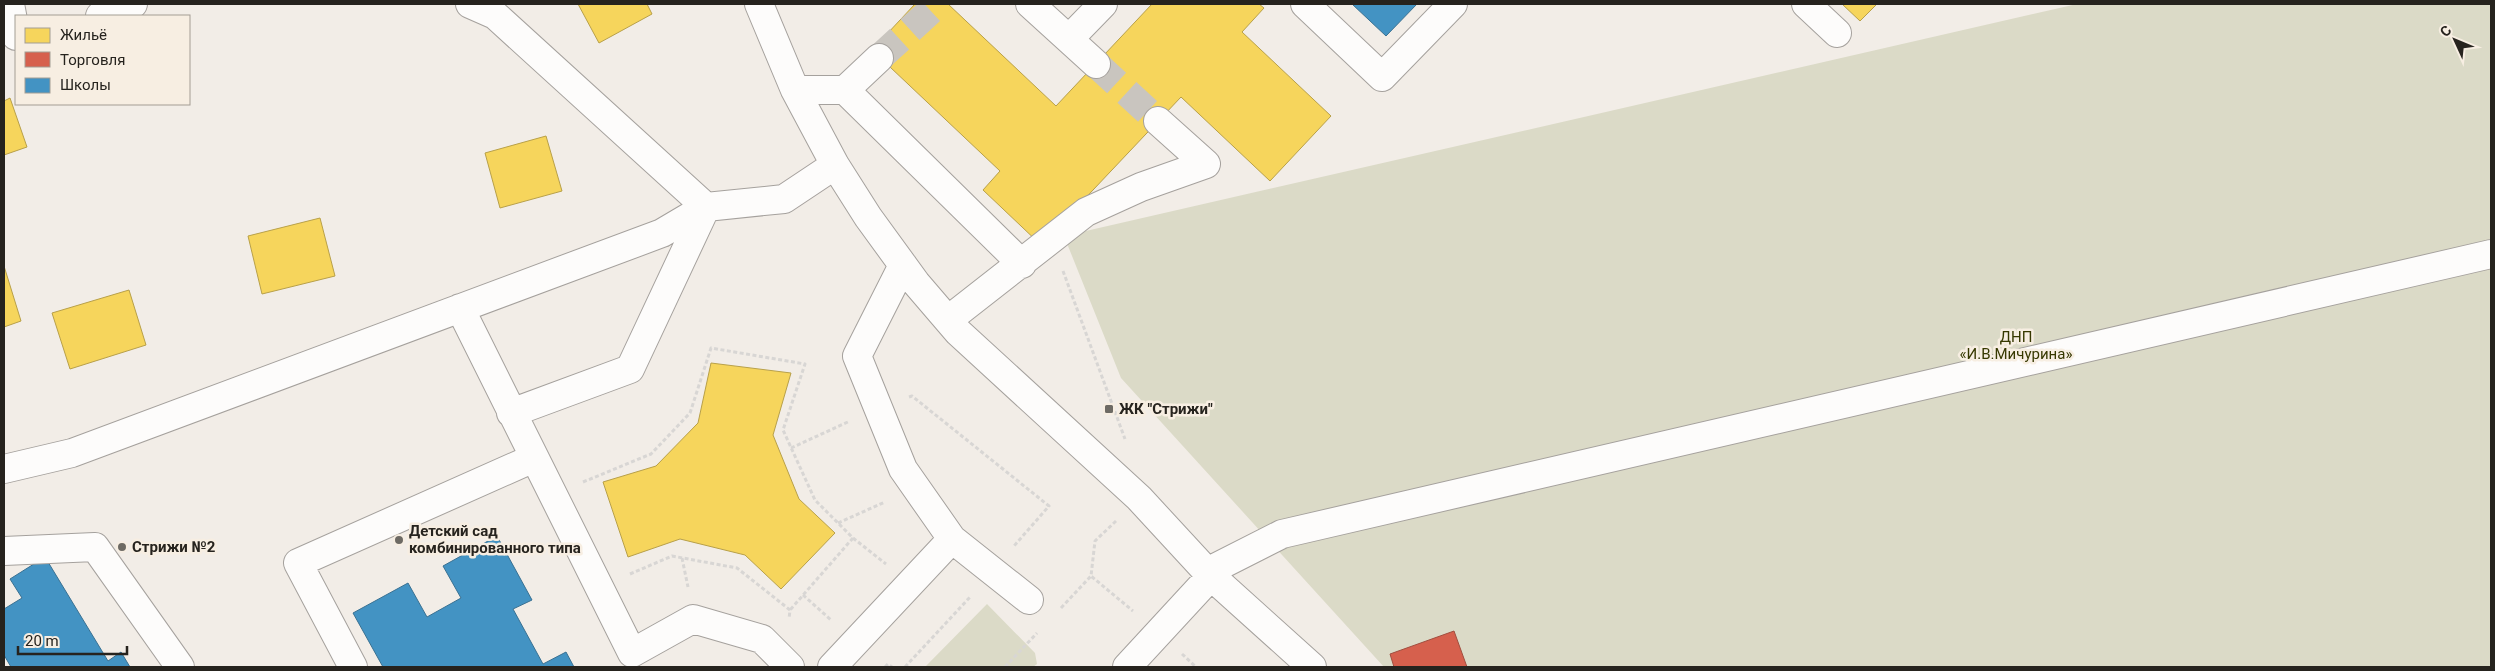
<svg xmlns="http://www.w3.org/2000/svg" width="2495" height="671" viewBox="0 0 2495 671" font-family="Roboto,sans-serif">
<rect width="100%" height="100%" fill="#f2ede7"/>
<!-- green -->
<path fill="#dbdac7" d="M2077 4H2491V667H1384L1121 378 1064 236Z
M987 604 1035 653 1037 664 1033 667H925Z"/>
<!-- homes -->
<path fill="#f6d55c" stroke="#b8a049" d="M578 4H647L652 14 599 43Z
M915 4H948L1056 106 1152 4H1259L1264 8 1242 32 1331 116 1270 181 1181 97 1041 245 983 190 1000 171 872 50Z
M1842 4H1877L1860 21Z
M10 98 27 147 4 155V101Z
M546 136 562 191 500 208 485 153Z
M320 218 335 276 262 294 248 236Z
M4 266 21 321 4 327Z
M129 290 146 345 70 369 52 313Z
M711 363 791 373 773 435 799 499 835 533 781 589 745 555 680 539 628 557 603 482 656 466 698 423Z"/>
<!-- shops -->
<path fill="#d6604d" stroke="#a14e3f" d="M1454 631 1467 667H1394L1390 654Z"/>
<!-- schools -->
<path fill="#4393c3" stroke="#3a7192" d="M1352 4H1417L1386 36Z
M497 536 532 600 513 609 543 664 566 652 574 667H383L353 613 408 583 427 617 461 598 443 566Z
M45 557 108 661 121 652 130 667H11L4 655V609L22 598 10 579Z"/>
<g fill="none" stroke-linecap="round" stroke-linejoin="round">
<!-- minor-tunnel -->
<path stroke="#c9c5bf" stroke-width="28" stroke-dasharray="28 14" stroke-linecap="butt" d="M879 58 938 4
M1096 64 1158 121"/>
<!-- minor casing -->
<g stroke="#a5a19d" stroke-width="30">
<path id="minor" d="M10 4 16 36
M470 4 495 15 706 207 630 369 511 413
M759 4 795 90 835 165 868 217 916 283 958 332 1139 498 1211 576 1312 667
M1030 4 1096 64
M1305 4 1382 77 1453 4
M1806 4 1837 33
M100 16 133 4
M1069 39 1103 4
M795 90H845L879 58
M845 90 1022 264
M460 308 632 653 693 619 762 639 790 667
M948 320 1086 212 1141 187 1206 164 1158 121
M4 469 72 453 662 233 706 207 784 199 835 165
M952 539 1029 600
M4 551 95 547 180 667
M1207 572 1282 534 2491 254
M353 667 298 563 534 458
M832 667 952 539 903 469 857 356 903 265
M1127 667 1211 576"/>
</g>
<!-- path -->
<path stroke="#d8d6d4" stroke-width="3" stroke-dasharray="4 2.5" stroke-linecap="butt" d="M1063 271 1125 439
M909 397 912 396 1049 506 1014 546
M791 448 850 421
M583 482 651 454 690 413 711 348 805 364 783 430 815 500 853 538 790 610
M1116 521 1095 541 1091 576 1133 611
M838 523 885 502
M853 538 886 564
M682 558 688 587
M630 574 672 556 737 568 790 610 789 619
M803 595 831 620
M1061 608 1091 576
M1182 654 1196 667
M885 667 888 664 892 667
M905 667 971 596
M1005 667 1037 633"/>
<!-- minor -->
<use href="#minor" stroke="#fdfcfb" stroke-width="28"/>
</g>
<!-- markers -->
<g fill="#6d6a64" stroke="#f7eee2" stroke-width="2">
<rect x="1104" y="404" width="10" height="10" rx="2.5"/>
<circle cx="399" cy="540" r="5"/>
<circle cx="122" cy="547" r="5"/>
</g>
<g text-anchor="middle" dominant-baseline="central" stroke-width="5" stroke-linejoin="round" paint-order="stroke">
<!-- park labels -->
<g font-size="15" fill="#363800" stroke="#f7eee2">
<text x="2016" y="337">ДНП<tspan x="2016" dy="17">«И.В.Мичурина»</tspan></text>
</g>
<!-- poi labels -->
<g font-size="15" font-weight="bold" fill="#26231e" stroke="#f7eee2" text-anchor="start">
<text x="1119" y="409">ЖК "Стрижи"</text>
<text x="409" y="531">Детский сад<tspan x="409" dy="17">комбинированного типа</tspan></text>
<text x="132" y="547">Стрижи №2</text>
</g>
</g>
<!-- border -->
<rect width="2495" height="671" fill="none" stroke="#26231e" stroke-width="10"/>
<!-- legend -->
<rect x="15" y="15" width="175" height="90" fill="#f7eee2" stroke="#a39d94"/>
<rect x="25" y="28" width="25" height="15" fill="#f6d55c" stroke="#a39d94"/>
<text x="60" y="40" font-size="15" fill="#26231e">Жильё</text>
<rect x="25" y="52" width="25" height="15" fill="#d6604d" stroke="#a39d94"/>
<text x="60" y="65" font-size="15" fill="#26231e">Торговля</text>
<rect x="25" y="78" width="25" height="15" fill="#4393c3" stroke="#a39d94"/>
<text x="60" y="90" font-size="15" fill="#26231e">Школы</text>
<!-- north arrow -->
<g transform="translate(2455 40) rotate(314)" stroke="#f7eee2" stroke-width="4" paint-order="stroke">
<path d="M0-4L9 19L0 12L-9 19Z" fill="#26231e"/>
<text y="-8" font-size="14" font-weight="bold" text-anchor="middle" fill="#26231e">С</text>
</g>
<!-- scale -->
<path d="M18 646v8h109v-8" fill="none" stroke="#26231e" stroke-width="2.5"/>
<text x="25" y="646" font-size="15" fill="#26231e" stroke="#f7eee2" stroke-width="4" paint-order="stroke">20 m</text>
</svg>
